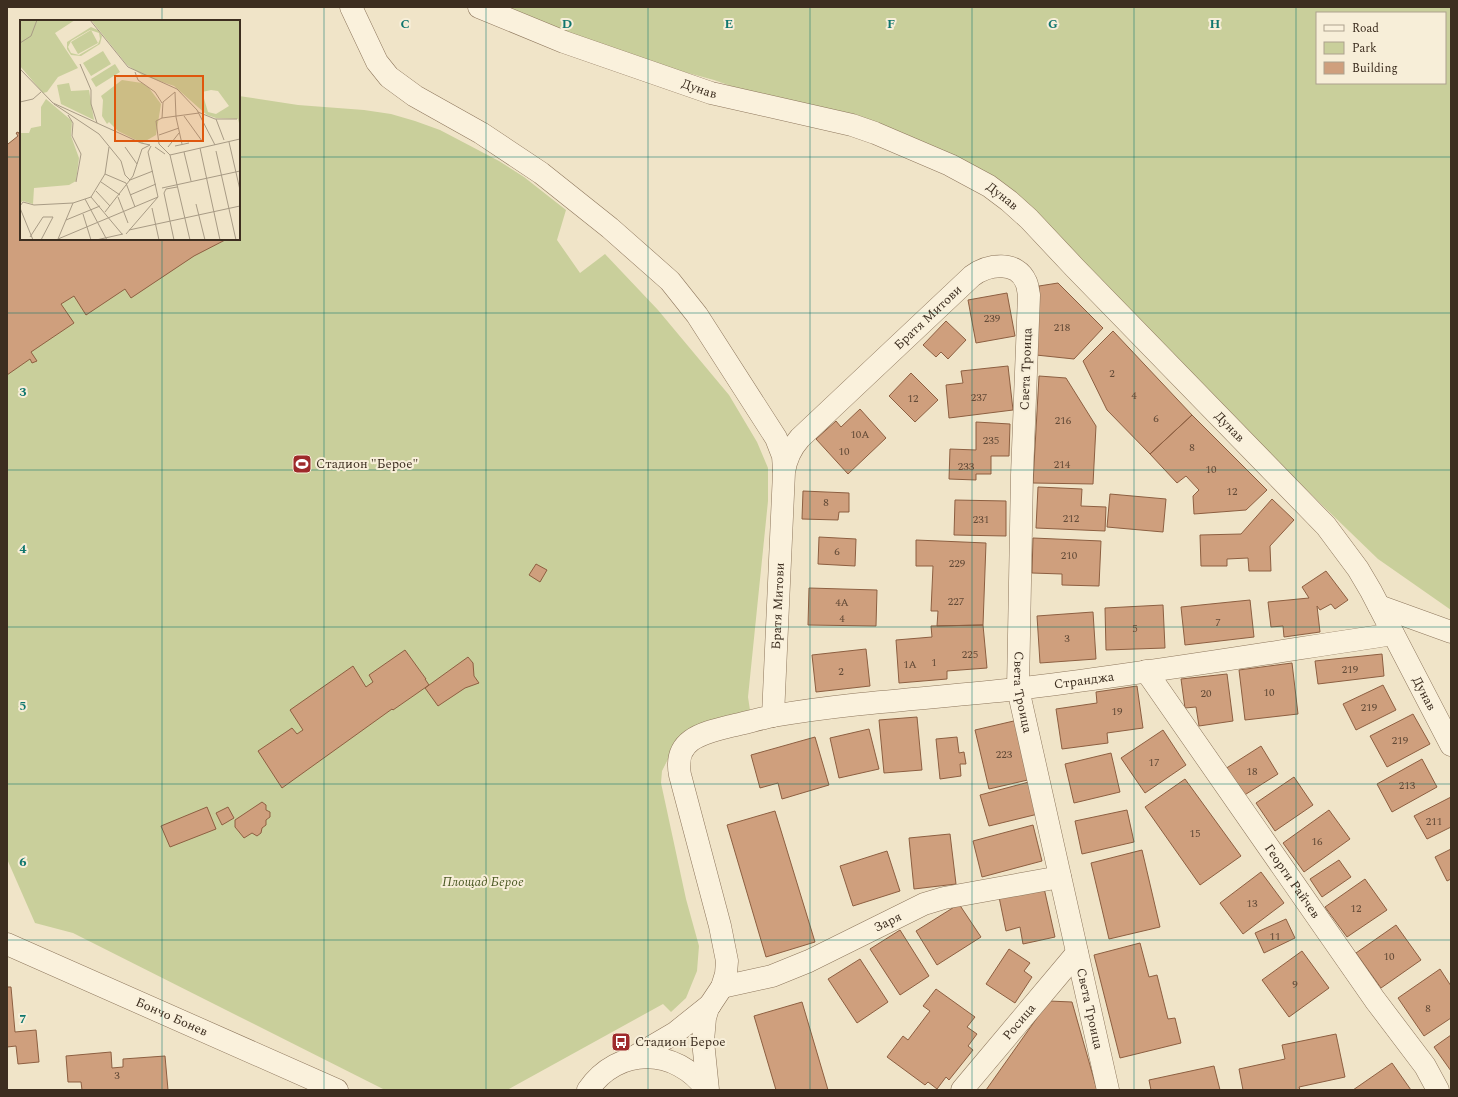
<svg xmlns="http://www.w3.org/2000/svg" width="1458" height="1097" viewBox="0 0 1458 1097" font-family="Spectral,serif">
<rect width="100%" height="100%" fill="#f0e4c8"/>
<!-- green -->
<path fill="#c9cf9b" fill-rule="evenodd" d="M505 7H1451V610L1378 559 1320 503 1013 198 742 90 714 80 640 60ZM1317 13H1445V83H1317Z
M239 96 298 105 364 110 391 114 415 121 440 130 499 161 524 177 566 210 557 240 580 273 605 254 658 310 729 395 757 442 768 468V501L748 697 751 717 671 753 662 771 661 783 686 899 699 946 697 971 686 998 671 1012 663 1004 507 1090H385L73 933 35 923 7 859V143L8 144 18 137 16 133 18 132 20 135H21V239H239Z"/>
<!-- building -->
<path fill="#cf9f7d" stroke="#8d5f41" d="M18 132 20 135H21V239H227L194 256 131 298 125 289 86 315 74 296 61 304 74 323 31 352 37 361 32 363 30 359 7 375V143L8 144 18 136 16 133Z
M1058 283 1103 328 1074 359 1036 355 1039 286Z
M1007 293 1015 336 976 343 968 300Z
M946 321 966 340 948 359 941 352 936 357 923 345Z
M1113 331 1192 415 1150 454 1107 410 1083 361Z
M1008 366 1013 410 949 418 946 385 963 383 961 371Z
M911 373 938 400 915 422 889 396Z
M1039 376 1066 378 1096 426 1093 484 1033 483Z
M860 409 886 438 848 474 816 439 836 421 841 427Z
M1192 415 1267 490 1246 510 1194 514 1193 496 1199 490 1186 476 1177 483 1150 454Z
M976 422 1010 424 1009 456H991V474H976V480L949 479 950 449 976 450Z
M1038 487 1082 489 1081 506 1106 507 1105 531 1036 528Z
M803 491 849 493V512H839L838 520 802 519Z
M1110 494 1166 499 1163 532 1107 527Z
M1272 499 1294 520 1270 546 1271 571H1249L1248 558 1227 559V566H1201L1200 535 1241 534Z
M955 500 1006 501V536L954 535Z
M819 537 856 539 855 566 818 564Z
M1033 538 1101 541 1099 586 1062 585V574L1032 573Z
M916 540 986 543 983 625 937 626 938 611H931L933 566H916Z
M536 564 547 570 540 582 529 575Z
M1326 571 1348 600 1335 609 1331 604 1320 610 1317 606 1320 632 1284 637 1283 626 1271 627 1268 602 1309 598 1302 587Z
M809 588 877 590 876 626 808 625Z
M1250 600 1254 637 1185 645 1181 607Z
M1163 605 1165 648 1106 650 1105 608Z
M1093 612 1096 659 1040 663 1037 616Z
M983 625 987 668 947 671V679L899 683 896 640 932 637 931 626Z
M866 649 870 686 816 692 812 655Z
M405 650 426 679H425L429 685 393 710 392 709 282 788 258 751 292 728 297 734 303 730 290 710 353 666 366 687 373 682 369 675Z
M1382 654 1384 676 1318 684 1315 661Z
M468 657 473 663 474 676 479 683 465 688 438 706 425 688Z
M1292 663 1298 714 1245 720 1239 670Z
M1227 674 1233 721 1199 726 1196 707 1185 708 1181 679Z
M1383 685 1396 710 1356 730 1343 704Z
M1137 686 1143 728 1107 733 1108 743 1062 749 1056 709 1097 703 1096 692Z
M1413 714 1430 744 1387 767 1370 736Z
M917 717 922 770 884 773 879 720Z
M1018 720 1032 779 989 789 975 730Z
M869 729 879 769 839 778 830 738Z
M1163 730 1186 765 1145 793 1121 758Z
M815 737 829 785 782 799 778 783 760 788 751 755Z
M957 737 959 753 964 752 966 764H960L961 776 940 779 936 739Z
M1261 746 1278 774 1243 796 1225 769Z
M1111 753 1120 792 1074 803 1065 764Z
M1422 759 1437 787 1392 812 1377 784Z
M1294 777 1313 805 1275 831 1256 803Z
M1185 779 1241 856 1200 885 1145 807Z
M1029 782 1038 814 989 826 980 795Z
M1451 797V827L1427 839 1414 816Z
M262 802 266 805V810L270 812V817L266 820V825L262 828 261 833 257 836 252 833 244 838 235 827V820Z
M207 807 216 829 170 847 161 826Z
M228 807 234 818 222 825 216 813Z
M1127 810 1134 842 1082 854 1075 821Z
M1329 810 1350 839 1304 872 1283 843Z
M775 811 815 942 766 957 727 825Z
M1033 825 1042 861 982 877 973 841Z
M950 834 956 884 914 889 909 838Z
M1451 849V879L1447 881 1435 857Z
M1142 850 1160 927 1109 939 1091 863Z
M887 851 900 891 853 906 840 866Z
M1339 860 1351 877 1322 897 1310 879Z
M1261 872 1284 903 1243 934 1220 903Z
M1365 879 1387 910 1347 937 1325 907Z
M1044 888 1055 937 1023 944 1020 927 1006 931 999 897Z
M959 904 981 937 937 965 916 931Z
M1286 919 1295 938 1264 953 1255 933Z
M1396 925 1421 960 1381 988 1356 953Z
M900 930 929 976 900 995 870 949Z
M1140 943 1149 977 1157 975 1168 1019 1175 1018 1181 1043 1120 1058 1094 955Z
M1009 949 1030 963 1024 971 1032 977 1015 1003 986 984Z
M1302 951 1329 988 1289 1017 1262 980Z
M860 959 888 1002 857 1023 828 979Z
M1440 969 1451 986V1018L1424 1036 1398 998Z
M7 987H11L15 1032 36 1030 39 1062 18 1064 16 1046 7 1047Z
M936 989 975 1017 967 1027 977 1034 968 1046 973 1050 949 1080 946 1077 937 1089 928 1082 925 1085 887 1057 903 1036 908 1040 930 1011 923 1006Z
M1049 1001 1072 1002 1097 1090H986Z
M802 1002 828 1090H776L754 1016Z
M1336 1034 1345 1077 1299 1087 1300 1090H1243L1239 1069 1285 1059 1282 1045Z
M1451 1035V1071L1434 1047Z
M111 1052 112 1068 123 1067V1059L165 1056 168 1090H82L81 1082H68L66 1056Z
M1392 1063 1411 1090H1353Z
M1214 1066 1220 1090H1151L1149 1080Z"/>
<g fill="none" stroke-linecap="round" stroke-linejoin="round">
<!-- minor casing -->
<g stroke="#8d765c" stroke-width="23">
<g id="minor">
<path d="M351 7 377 62 389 77 415 96 481 133 541 173 610 228 670 281 697 315 776 438 783 456 784 470"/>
<path id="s1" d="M479 7 564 42 711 93 852 125 875 133 950 165 989 186 1009 201 1029 219 1075 268 1326 526 1358 569 1371 591 1451 745"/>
<path d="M1379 606 1451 632"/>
<path id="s2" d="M1146 671 1375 1000 1425 1066 1438 1090"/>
<path id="s3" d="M773 716C854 702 936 698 1017 689 1143 674 1268 653 1393 634"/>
<path id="s4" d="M7 944 337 1090"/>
<path id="s5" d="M722 987 772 976 809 961 924 904 944 898 1060 877"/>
<path d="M634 1057 675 1033 710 1005"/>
<path d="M588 1090C618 1046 676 1047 707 1090"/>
<path id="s6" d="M708 1090 703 1041 705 1018 708 1008 722 987 726 974 727 961 720 926 680 775C673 739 703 733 731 726 745 723 759 719 773 716L784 472C786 459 791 448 800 438L972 276C988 264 1017 260 1026 282 1028 286 1028 291 1029 295L1022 475 1018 689 1108 1090"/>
<path id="s7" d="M962 1090 1077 953"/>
</g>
</g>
<!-- minor -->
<use href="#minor" stroke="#faf1dc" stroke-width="22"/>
</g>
<!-- grid -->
<path fill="none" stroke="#0f766e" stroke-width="1" stroke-opacity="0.55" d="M162 7V21M324 7V1090M486 7V1090M648 7V1090M810 7V1090M972 7V1090M1134 7V1090M1296 7V1090M7 157H21M239 157H1451M162 239V1090M7 313H1451M7 470H1451M7 627H1451M7 784H1451M7 940H1451"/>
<!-- icons -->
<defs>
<g id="stadium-square" transform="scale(1)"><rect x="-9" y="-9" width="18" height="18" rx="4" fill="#9e2a2b" stroke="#f7eed8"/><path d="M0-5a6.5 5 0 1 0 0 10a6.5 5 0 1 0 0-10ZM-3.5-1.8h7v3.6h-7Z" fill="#fff"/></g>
<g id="bus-square" transform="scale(1)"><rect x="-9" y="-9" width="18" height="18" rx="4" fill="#9e2a2b" stroke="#f7eed8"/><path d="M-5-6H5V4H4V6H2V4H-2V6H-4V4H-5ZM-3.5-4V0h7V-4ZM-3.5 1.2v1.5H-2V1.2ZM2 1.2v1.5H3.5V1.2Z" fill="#fff"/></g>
</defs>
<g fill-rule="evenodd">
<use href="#stadium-square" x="302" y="464"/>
<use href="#bus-square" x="621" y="1042"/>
</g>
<g text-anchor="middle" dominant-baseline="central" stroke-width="4" stroke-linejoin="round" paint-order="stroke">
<!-- number labels -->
<g font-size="11" fill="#624a37">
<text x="992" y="318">239</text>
<text x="1062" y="327">218</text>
<text x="1112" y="373">2</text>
<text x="1134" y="395">4</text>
<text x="979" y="397">237</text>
<text x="913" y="398">12</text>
<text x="1156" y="418">6</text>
<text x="1063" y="420">216</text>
<text x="860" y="434">10A</text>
<text x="991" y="440">235</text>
<text x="1192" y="447">8</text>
<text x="844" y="451">10</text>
<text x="1062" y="464">214</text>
<text x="966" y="466">233</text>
<text x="1211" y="469">10</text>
<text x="1232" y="491">12</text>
<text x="826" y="502">8</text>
<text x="1071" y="518">212</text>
<text x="981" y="519">231</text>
<text x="837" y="551">6</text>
<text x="1069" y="555">210</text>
<text x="957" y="563">229</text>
<text x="956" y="601">227</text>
<text x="842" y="602">4A</text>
<text x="842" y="618">4</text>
<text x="1218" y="622">7</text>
<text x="1135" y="628">5</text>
<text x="1067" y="638">3</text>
<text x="970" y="654">225</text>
<text x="934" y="662">1</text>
<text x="910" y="664">1А</text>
<text x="1350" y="669">219</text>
<text x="841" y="671">2</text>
<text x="1269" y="692">10</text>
<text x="1206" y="693">20</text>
<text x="1369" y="707">219</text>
<text x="1117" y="711">19</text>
<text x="1400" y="740">219</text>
<text x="1004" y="754">223</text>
<text x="1154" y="762">17</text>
<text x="1252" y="771">18</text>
<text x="1407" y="785">213</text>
<text x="1434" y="821">211</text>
<text x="1195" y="833">15</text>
<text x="1317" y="841">16</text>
<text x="1252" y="903">13</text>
<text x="1356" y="908">12</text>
<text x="1275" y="936">11</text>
<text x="1389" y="956">10</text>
<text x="1295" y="984">9</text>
<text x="1428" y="1008">8</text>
<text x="117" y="1075">3</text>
</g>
<!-- street labels -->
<g font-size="13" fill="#3d2e20" stroke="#f7eed8">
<text stroke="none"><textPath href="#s1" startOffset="235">Дунав</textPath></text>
<text stroke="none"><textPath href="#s1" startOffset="559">Дунав</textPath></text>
<text stroke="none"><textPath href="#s6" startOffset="909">Братя Митови</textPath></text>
<text transform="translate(1026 369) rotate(-88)">Света Троица</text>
<text stroke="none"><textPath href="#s1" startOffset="883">Дунав</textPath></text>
<text stroke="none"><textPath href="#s6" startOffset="561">Братя Митови</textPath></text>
<text stroke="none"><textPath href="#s3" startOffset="313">Странджа</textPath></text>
<text stroke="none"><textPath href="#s6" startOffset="1443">Света Троица</textPath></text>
<text stroke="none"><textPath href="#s1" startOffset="1216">Дунав</textPath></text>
<text stroke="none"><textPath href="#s2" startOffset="256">Георги Райчев</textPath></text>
<text stroke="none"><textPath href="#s5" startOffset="179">Заря</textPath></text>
<text stroke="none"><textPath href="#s6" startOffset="1767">Света Троица</textPath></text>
<text stroke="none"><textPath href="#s4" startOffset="180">Бончо Бонев</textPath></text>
<text stroke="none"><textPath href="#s7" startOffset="89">Росица</textPath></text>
</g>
<!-- poi labels -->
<g font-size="13" fill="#3d2e20" stroke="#f7eed8" text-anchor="start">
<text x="316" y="464">Стадион "Берое"</text>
<text x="635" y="1042">Стадион Берое</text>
</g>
<!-- park labels -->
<g font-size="13" font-style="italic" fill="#4d5a26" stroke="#f7eed8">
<text x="483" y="882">Площад Берое</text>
</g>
</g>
<!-- overview -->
<g transform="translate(20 20)">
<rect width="220" height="220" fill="#f0e4c8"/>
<path d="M0 0H55L35 13 58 48 38 57 27 72 23 73 0 46ZM71 0H220V107L218 99 196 98 187 95 154 66 122 55 107 45ZM191 70 198 71 209 86 196 94 188 92 182 72ZM71 7 78 10 82 16 80 24 61 36 51 35 47 29V22ZM70 10 79 13 80 19 78 24 59 35 51 33 48 27 51 21ZM71 10 78 23 58 34 51 22ZM83 31 91 44 71 56 63 43ZM95 44 100 52 76 67 71 59ZM102 60 122 63 129 68 141 84 136 115 122 123 98 111 89 102 87 104 82 96 83 80 81 76ZM49 63 51 71 69 70 74 100 41 84 37 65ZM26 79 52 101 51 116 59 138 56 161 49 165 14 168 13 184 3 181 0 183V113H9L11 108 21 106V87Z" fill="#c9cf9b" fill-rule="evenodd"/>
<path fill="none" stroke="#a89b85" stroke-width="1" d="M70 0 108 47 157 69 177 90 195 125M0 23 11 16 17 0M60 44 71 70V84L77 103M0 49 33 83 121 123 130 125M115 52 118 60 135 72 142 83M0 82 13 79 21 72M34 84 79 114 101 141 105 155 110 160 133 151M178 92 195 99H217M48 95 53 103 52 116 61 134 56 162M164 96 182 121M142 98 179 93M196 99 204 120M139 115 159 108M209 122 220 170M131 126 128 132 138 177M155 126 169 123M105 127 117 144M135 127 145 134M148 127 159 113M180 128 200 220M196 131 216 220M164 132 171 161M150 135 139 124 136 101 142 98 143 82 155 72 156 97 162 124M150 135 220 119M150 135 170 220M85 154 106 163 115 187M81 162 100 175M142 168 220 151M76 171 90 186M110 175 136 164M71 177 102 214M98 177 108 203M65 179 87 220M176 184 185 220M0 186 3 182 14 185 53 183 71 177 85 154 89 127M0 188 13 220M132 188 139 220M85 192 113 156 122 129 130 125M63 194 71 220M46 200 80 186M109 210 220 186M106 214 138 177M10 217 23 197H33L21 220M38 219 138 177M38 219 53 183M76 220 103 214M154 220 144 173 146 169 157 167"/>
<path fill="#df570d" fill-opacity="0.15" stroke="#df570d" stroke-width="2" d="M95 56H183V121H95Z"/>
<rect width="220" height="220" fill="none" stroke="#3d2e20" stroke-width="2"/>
</g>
<g font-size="13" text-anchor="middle" font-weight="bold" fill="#0f766e" stroke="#f7eed8" stroke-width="4" stroke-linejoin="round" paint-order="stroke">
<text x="405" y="28">C</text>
<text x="567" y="28">D</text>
<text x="729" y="28">E</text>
<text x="891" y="28">F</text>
<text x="1053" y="28">G</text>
<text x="1215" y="28">H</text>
<text x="23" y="396">3</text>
<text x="23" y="553">4</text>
<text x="23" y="710">5</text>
<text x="23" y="866">6</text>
<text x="23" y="1023">7</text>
</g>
<!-- border -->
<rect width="1458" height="1097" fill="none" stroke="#3d2e20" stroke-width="16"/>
<!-- legend -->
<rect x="1316" y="12" width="130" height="72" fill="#f7eed8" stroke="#ada18e"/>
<rect x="1324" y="25" width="20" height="6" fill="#faf1dc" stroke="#ada18e"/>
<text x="1352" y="32" font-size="12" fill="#3d2e20">Road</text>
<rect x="1324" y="42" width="20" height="12" fill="#c9cf9b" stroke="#ada18e"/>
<text x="1352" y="52" font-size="12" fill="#3d2e20">Park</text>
<rect x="1324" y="62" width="20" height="12" fill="#cf9f7d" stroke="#ada18e"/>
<text x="1352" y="72" font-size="12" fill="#3d2e20">Building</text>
</svg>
